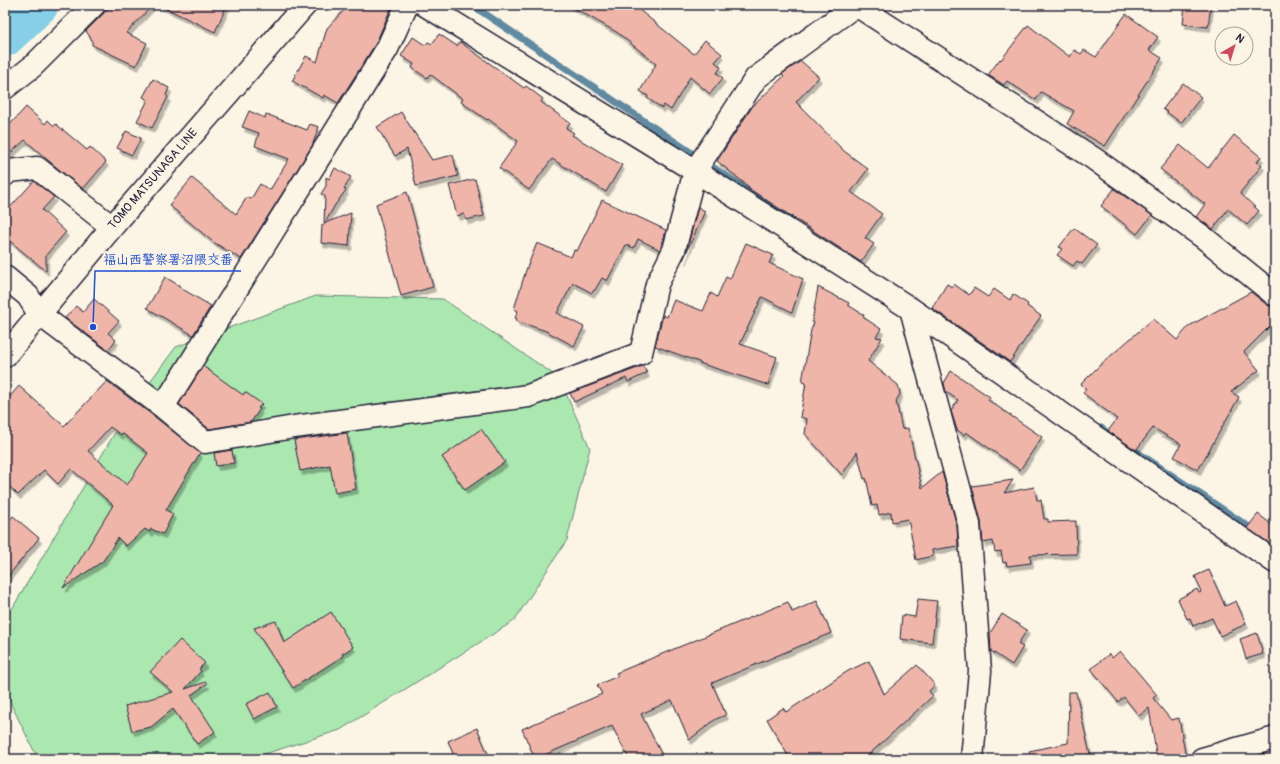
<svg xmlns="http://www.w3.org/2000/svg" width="1280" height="764" viewBox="0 0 1280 764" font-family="Pangolin,'Klee One',sans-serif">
<defs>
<filter id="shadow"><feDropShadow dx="2.5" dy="4.5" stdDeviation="0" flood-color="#0004"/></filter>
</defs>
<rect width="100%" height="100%" fill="#fcf5e5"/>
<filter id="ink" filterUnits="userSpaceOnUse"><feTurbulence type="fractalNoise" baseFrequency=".025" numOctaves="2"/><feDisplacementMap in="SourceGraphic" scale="8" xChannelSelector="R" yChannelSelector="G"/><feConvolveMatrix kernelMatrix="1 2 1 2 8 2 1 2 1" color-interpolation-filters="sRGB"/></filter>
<g filter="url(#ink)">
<!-- green -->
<path fill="#aae8b0" stroke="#668576" d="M316 296 443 299 559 378 590 448 567 540 514 621 340 730 249 759H38L10 702 5 667V621L127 412 176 347Z"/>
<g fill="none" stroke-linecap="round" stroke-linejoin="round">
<!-- stream -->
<path stroke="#5e8aa2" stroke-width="7" d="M472 5 793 221
M1101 428 1255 531"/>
<!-- river -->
<path stroke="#86cfe7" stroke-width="39" d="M5 37 39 5"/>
</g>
<!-- building -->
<path fill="#efb5a9" stroke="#22223b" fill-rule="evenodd" filter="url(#shadow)" d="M112 5H153L126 33 147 43 136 66 92 45V40L86 31Z
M159 5H227L215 32Z
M349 5H381L391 8 376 43 338 103 324 95 323 98 292 81 306 56 317 62 327 28Z
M569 5H633L694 54 705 40 722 54 715 62 721 67 717 73 723 78 710 94 690 77 671 110 664 105 662 108 647 98 648 96 640 91 656 64 618 33Z
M1185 5H1211L1208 27 1183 24Z
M1126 14 1158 37 1149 50 1162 58 1105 146 1067 124 1074 111 1041 92 1036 100 1007 81 1004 85 988 75 1000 59 1001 60 1028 25 1070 57 1074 50 1081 54 1084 50 1096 57Z
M439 34 457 46 460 42 524 88 526 86 543 99 541 102 570 123 566 128 574 133 572 135 622 165 606 192 552 159 529 190 499 168 518 141 488 119 487 120 461 102 463 99 430 74 427 78 412 68 414 64 401 56 413 37 425 45 428 42 432 44Z
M801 61 819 77 796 102 844 151 868 169 851 192 882 214 865 238 874 244 861 262 748 188 749 187 717 161 752 107 784 76 782 74Z
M153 79 169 88 166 95 168 97 152 128 137 121 148 100 143 97Z
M1183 83 1201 97 1181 123 1163 109Z
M26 107 45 124 48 120 54 126 56 124 87 150 90 147 106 162 83 189 50 162 25 140 5 158V130Z
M249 111 265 118 266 114 307 130 310 124 319 127 312 146 241 259 213 242 169 205 192 178 236 214 247 197 251 199 260 184 270 190 289 159 255 146 259 133 242 127Z
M401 112 432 160 453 155 458 176 416 186 407 149 395 156 377 127Z
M126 131 141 138 132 155 117 148Z
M1234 135 1261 157 1257 162 1262 165 1240 193 1259 211 1247 225 1228 209 1213 229 1196 217 1205 204 1160 169 1180 145 1208 168Z
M335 168 351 177 344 189 346 190 335 205 325 223 351 213 349 246 321 243 322 225H324L325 196 321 194 326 186V177L329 179Z
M475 179 484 216 466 220 464 214 457 216 449 185Z
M34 181 54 197 42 210 66 232 46 255V271L5 237V213Z
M1114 189 1152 215 1137 234 1101 206Z
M407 192 433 287 401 296 376 204Z
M602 200 666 230 660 250 638 239 634 248 626 245 607 281 602 278 595 290H594L592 293 573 283 557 313 584 327 574 346 546 331 516 321 517 319 515 318 518 311 514 309 526 270 537 243 571 257 574 250 577 251Z
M698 207 705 211 683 260 686 253Z
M1074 228 1097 245 1082 264 1077 261 1073 266 1057 255 1062 249 1059 247Z
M746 243 773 255 769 263 803 279 792 312 762 297 740 344 777 357 768 385 699 363V362L655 346 663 315 667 317 674 300 703 311 711 293 717 297 726 277 730 279Z
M165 277 180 286 179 287 211 306 193 335 147 308Z
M947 284 952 287 954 284 969 295 974 288 988 297 994 289 1010 300 1013 294 1028 304 1027 306 1041 316 1010 362 932 308Z
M818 287 849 303 848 305 864 315 863 317 881 329 876 337 882 338 868 361 898 385 900 394 896 401 902 429 908 428 922 488 942 472 957 526 958 546 932 550 933 556 916 560 908 519 892 522 891 512 879 515 877 505 872 506 866 478 864 479 857 452 842 475 805 434 807 419 800 417 806 383 802 382 811 330 814 323 812 322Z
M1251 292 1267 305 1275 307V321L1244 352 1259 370 1231 392 1239 397 1198 470 1174 457 1181 444 1153 428 1136 450 1108 431 1117 419 1083 393 1086 389 1081 384 1099 366 1153 319 1177 340 1189 326Z
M94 299 119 321 108 333 116 340 108 350 65 318 76 306 83 312Z
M203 366 243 395 245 392 262 404 258 408 260 409 251 422 209 429 179 404Z
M643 366 647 373 628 382 626 378 574 402 570 393Z
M951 371 990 397 988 400 1042 437 1020 470 966 432 964 435 957 430 951 411 958 400 946 392 944 383Z
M107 381 155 417 200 453 166 510 173 514 163 534 151 529 150 532 145 529 126 546 118 538 103 561 63 588 113 505 71 469 58 484 44 470 18 495 5 482V402L19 386 64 426ZM110 427 121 435 122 433 148 453 127 485 88 451Z
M481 429 505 462 465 490 442 457Z
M347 433 356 489 335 493 330 465 300 471 294 440Z
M232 450 234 463 216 466 214 453Z
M1013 480 1004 493 1034 487 1037 500H1041L1044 519H1048V522L1076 521 1077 554 1030 555 1031 563 1007 566 1006 562 1003 563 1001 551 995 552 993 541 983 543 981 521 972 486Z
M1258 514 1275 527V547L1247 528Z
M13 516 39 538 5 580V525Z
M1209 570 1225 606 1236 601 1246 624 1220 636 1212 618 1193 626 1190 618 1187 619 1178 599 1197 589 1199 593 1201 592 1195 576Z
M918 599 937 601 932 643 900 639 902 615 915 617Z
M817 601 831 633 712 683 726 715 716 719 689 740 672 700 641 714 664 759H629L612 726 535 759 522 729 602 694 597 685 618 676 616 673 788 602 792 612Z
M331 612 353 647 342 654 343 656 293 688 254 628 276 621 284 643Z
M1002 614 1027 630 1018 644 1023 647 1012 665 991 651 990 633Z
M1257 633 1263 654 1246 659 1240 639Z
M180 640 205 663 199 669 201 671 185 689 206 682 207 684 191 695 215 732 197 744 173 709 151 727 132 731 125 706 173 692 150 672Z
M1120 651 1157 695 1153 698 1171 720 1179 718 1186 759H1157L1149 708 1139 716 1124 697 1118 702 1091 669 1109 654 1112 658Z
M869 661 884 694 917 665 935 685 929 691 933 696 864 759H790L767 719 783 708 786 712 848 671Z
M270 692 277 707 254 719 246 704Z
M1069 692H1076L1091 759H1030L1029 751 1068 743Z
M477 728 490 759H455L448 741Z"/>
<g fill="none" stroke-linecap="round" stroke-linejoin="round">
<!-- street casing -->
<g stroke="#22223b" stroke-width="25">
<path id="street" d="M425 5 695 171 911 309 1275 562
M856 5 1093 158 1203 237 1275 295
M5 88 33 66 94 5
M5 175 9 171 37 168 112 227
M5 277 28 296 39 314 163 407 205 442 294 427 528 396 641 353 657 284 674 250 695 171 756 78 856 5
M911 309 969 524 980 671 972 759
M163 407 387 49 407 5
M1202 759 1275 738"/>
</g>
<!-- primary casing -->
<g stroke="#22223b" stroke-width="25">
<path id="primary" d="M5 356 112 227 305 5"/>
</g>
<!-- street -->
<use href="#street" stroke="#fcf5e5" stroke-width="22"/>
<!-- primary -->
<use href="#primary" stroke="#fcf5e5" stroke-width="22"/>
</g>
</g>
<g text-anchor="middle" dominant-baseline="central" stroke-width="4" stroke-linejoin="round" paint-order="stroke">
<!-- street labels -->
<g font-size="12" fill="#22223b" stroke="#fcf5e5">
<text transform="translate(153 179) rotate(-49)">TOMO MATSUNAGA LINE</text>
</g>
</g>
<!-- callouts -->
<path fill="none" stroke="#1d4ed8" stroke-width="1.5" d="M93 327L95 271H241"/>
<circle fill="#1d4ed8" stroke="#fcf5e5" stroke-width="1.5" cx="93" cy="327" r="4"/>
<g font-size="13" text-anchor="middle" font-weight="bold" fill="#1d4ed8" stroke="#fcf5e5" stroke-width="4" stroke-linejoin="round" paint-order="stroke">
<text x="168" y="264">福山西警察署沼隈交番</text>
</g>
<!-- margin -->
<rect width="1280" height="764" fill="none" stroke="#fcf5e5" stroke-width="20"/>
<rect x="10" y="10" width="1260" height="744" fill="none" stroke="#22223b" stroke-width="1.5" filter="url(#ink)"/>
<!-- north arrow -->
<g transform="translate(1234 46) rotate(38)"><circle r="19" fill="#fcf5e5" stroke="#a5a1a1"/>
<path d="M0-3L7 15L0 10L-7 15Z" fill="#d1495b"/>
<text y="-6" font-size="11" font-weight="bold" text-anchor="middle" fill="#22223b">N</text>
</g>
</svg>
